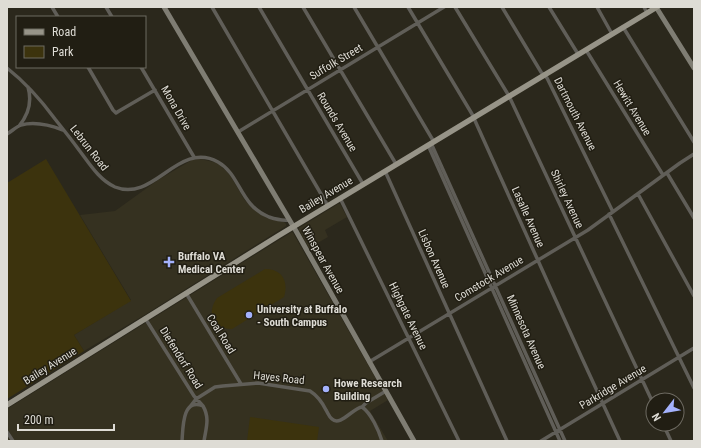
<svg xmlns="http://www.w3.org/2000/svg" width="701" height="448" viewBox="0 0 701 448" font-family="'Roboto Condensed',sans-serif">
<rect width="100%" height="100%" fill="#2b281c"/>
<!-- built -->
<path fill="#353120" d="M200 159 209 161 217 163 224 169 230 175 244 199 250 206 260 214 266 217 273 220 284 222 286 224V226L146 314 84 351 74 335 131 300 80 215 115 211 158 180 192 160Z
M338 204H340L347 217 325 230 328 237 309 248 299 230V228Z
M292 232 293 233 388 400 370 411 388 441H7V409Z"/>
<!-- green -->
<path fill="#3c330d" d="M46 159 131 301 74 335 84 351 7 399V183Z
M265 269C282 269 289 281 284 297L232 329C213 329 206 313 217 298Z
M250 417 319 427 317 441H247Z"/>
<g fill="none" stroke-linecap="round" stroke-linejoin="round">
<!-- street -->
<path stroke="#605e58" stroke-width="3.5" d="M52 7 58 17
M106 7 112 17
M212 7 328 206
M259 7 363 184
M303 7 396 164
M354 7 434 142
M408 7 472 114 581 356 620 441
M455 7 509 96 653 403
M502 7 541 72 547 78 613 212
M549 7 578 54
M597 7 612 34
M644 7 647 13
M623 27 694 142
M586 50 663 175
M88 67 113 110 116 113 119 111 155 90
M141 67 194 157
M7 68C26 83 41 100 55 119 63 129 71 139 79 150 89 163 99 180 115 187 154 203 178 140 218 162 241 175 239 205 269 217 275 219 282 221 289 220
M19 126C29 114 32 101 28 87
M238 132 444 7
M7 134C12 131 16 127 21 125 36 121 50 125 63 130
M431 143 565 441
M428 145 560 441
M385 171 507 441
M667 173 694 218
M638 194 694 296
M340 198 459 441
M609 214 694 388
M186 293 241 384
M145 318 194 396 203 406
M369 362 588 230 680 163 694 154
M362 407C371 413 379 431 382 441
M362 407 366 403 386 391
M189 408 196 399 215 387 223 386 258 383 310 391C318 396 322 402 326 410 328 413 329 417 332 419 340 427 353 408 362 407
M663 424 671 441
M7 432 13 441
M182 441C183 429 182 397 203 406 210 418 206 428 204 441
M541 441 694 348"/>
<!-- secondary -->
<path stroke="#7f7d73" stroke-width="5" d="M164 7 296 231 414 441
M656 7 694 68"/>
<!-- primary -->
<path stroke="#979488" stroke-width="5.5" d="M7 405 278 236 657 7"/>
</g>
<!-- markers -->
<g fill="#a4b2fc" stroke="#211e13" stroke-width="1.5">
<path d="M167 256h4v4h4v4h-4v4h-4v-4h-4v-4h4z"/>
<circle cx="249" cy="315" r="4"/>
<circle cx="326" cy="389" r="4"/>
</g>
<g text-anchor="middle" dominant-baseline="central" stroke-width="3" stroke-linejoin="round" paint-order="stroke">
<!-- street labels -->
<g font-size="11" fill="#dedcd5" stroke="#211e13">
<text transform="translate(336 62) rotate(-31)">Suffolk Street</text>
<text transform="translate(176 108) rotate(60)">Mona Drive</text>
<text transform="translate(632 108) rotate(59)">Hewitt Avenue</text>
<text transform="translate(575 114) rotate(63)">Dartmouth Avenue</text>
<text transform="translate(337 122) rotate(59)">Rounds Avenue</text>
<text transform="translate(89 148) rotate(52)">Lebrun Road</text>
<text transform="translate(326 195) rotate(-31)">Bailey Avenue</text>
<text transform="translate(567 199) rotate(65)">Shirley Avenue</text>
<text transform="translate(528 217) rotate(66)">Lasalle Avenue</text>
<text transform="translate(434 259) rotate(66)">Lisbon Avenue</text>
<text transform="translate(323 260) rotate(61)">Winspear Avenue</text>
<text transform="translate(489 279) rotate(-31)">Comstock Avenue</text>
<text transform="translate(408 316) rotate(64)">Highgate Avenue</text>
<text transform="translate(526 332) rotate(66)">Minnesota Avenue</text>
<text transform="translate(221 334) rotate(58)">Coal Road</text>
<text transform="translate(181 358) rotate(58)">Diefendorf Road</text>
<text transform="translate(50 366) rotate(-32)">Bailey Avenue</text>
<text transform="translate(279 378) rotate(6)">Hayes Road</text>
<text transform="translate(613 387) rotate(-31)">Parkridge Avenue</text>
</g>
<!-- poi labels -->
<g font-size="11" font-weight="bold" fill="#dedcd5" stroke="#211e13" text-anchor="start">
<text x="178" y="256">Buffalo VA<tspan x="178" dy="13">Medical Center</tspan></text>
<text x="257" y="309">University at Buffalo<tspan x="257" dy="13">- South Campus</tspan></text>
<text x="334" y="383">Howe Research<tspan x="334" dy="13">Building</tspan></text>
</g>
</g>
<!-- border -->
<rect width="701" height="448" fill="none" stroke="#dedcd5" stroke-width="16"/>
<!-- legend -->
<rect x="16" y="16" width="130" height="52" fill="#211e13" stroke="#6d6a61"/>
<rect x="24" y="29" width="20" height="6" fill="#979488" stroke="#6d6a61"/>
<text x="52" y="36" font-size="12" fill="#dedcd5">Road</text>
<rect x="24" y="46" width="20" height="12" fill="#3c330d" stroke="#6d6a61"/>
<text x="52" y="56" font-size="12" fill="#dedcd5">Park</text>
<!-- north arrow -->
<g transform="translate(665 412) rotate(239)"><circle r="19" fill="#211e13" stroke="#6d6a61"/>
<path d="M0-3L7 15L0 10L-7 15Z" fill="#a4b2fc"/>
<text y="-6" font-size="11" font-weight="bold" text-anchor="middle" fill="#dedcd5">N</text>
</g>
<!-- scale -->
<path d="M18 424v6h96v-6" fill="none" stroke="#dedcd5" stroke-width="2"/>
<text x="24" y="424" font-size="12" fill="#dedcd5" stroke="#211e13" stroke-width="3" paint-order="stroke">200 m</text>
</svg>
